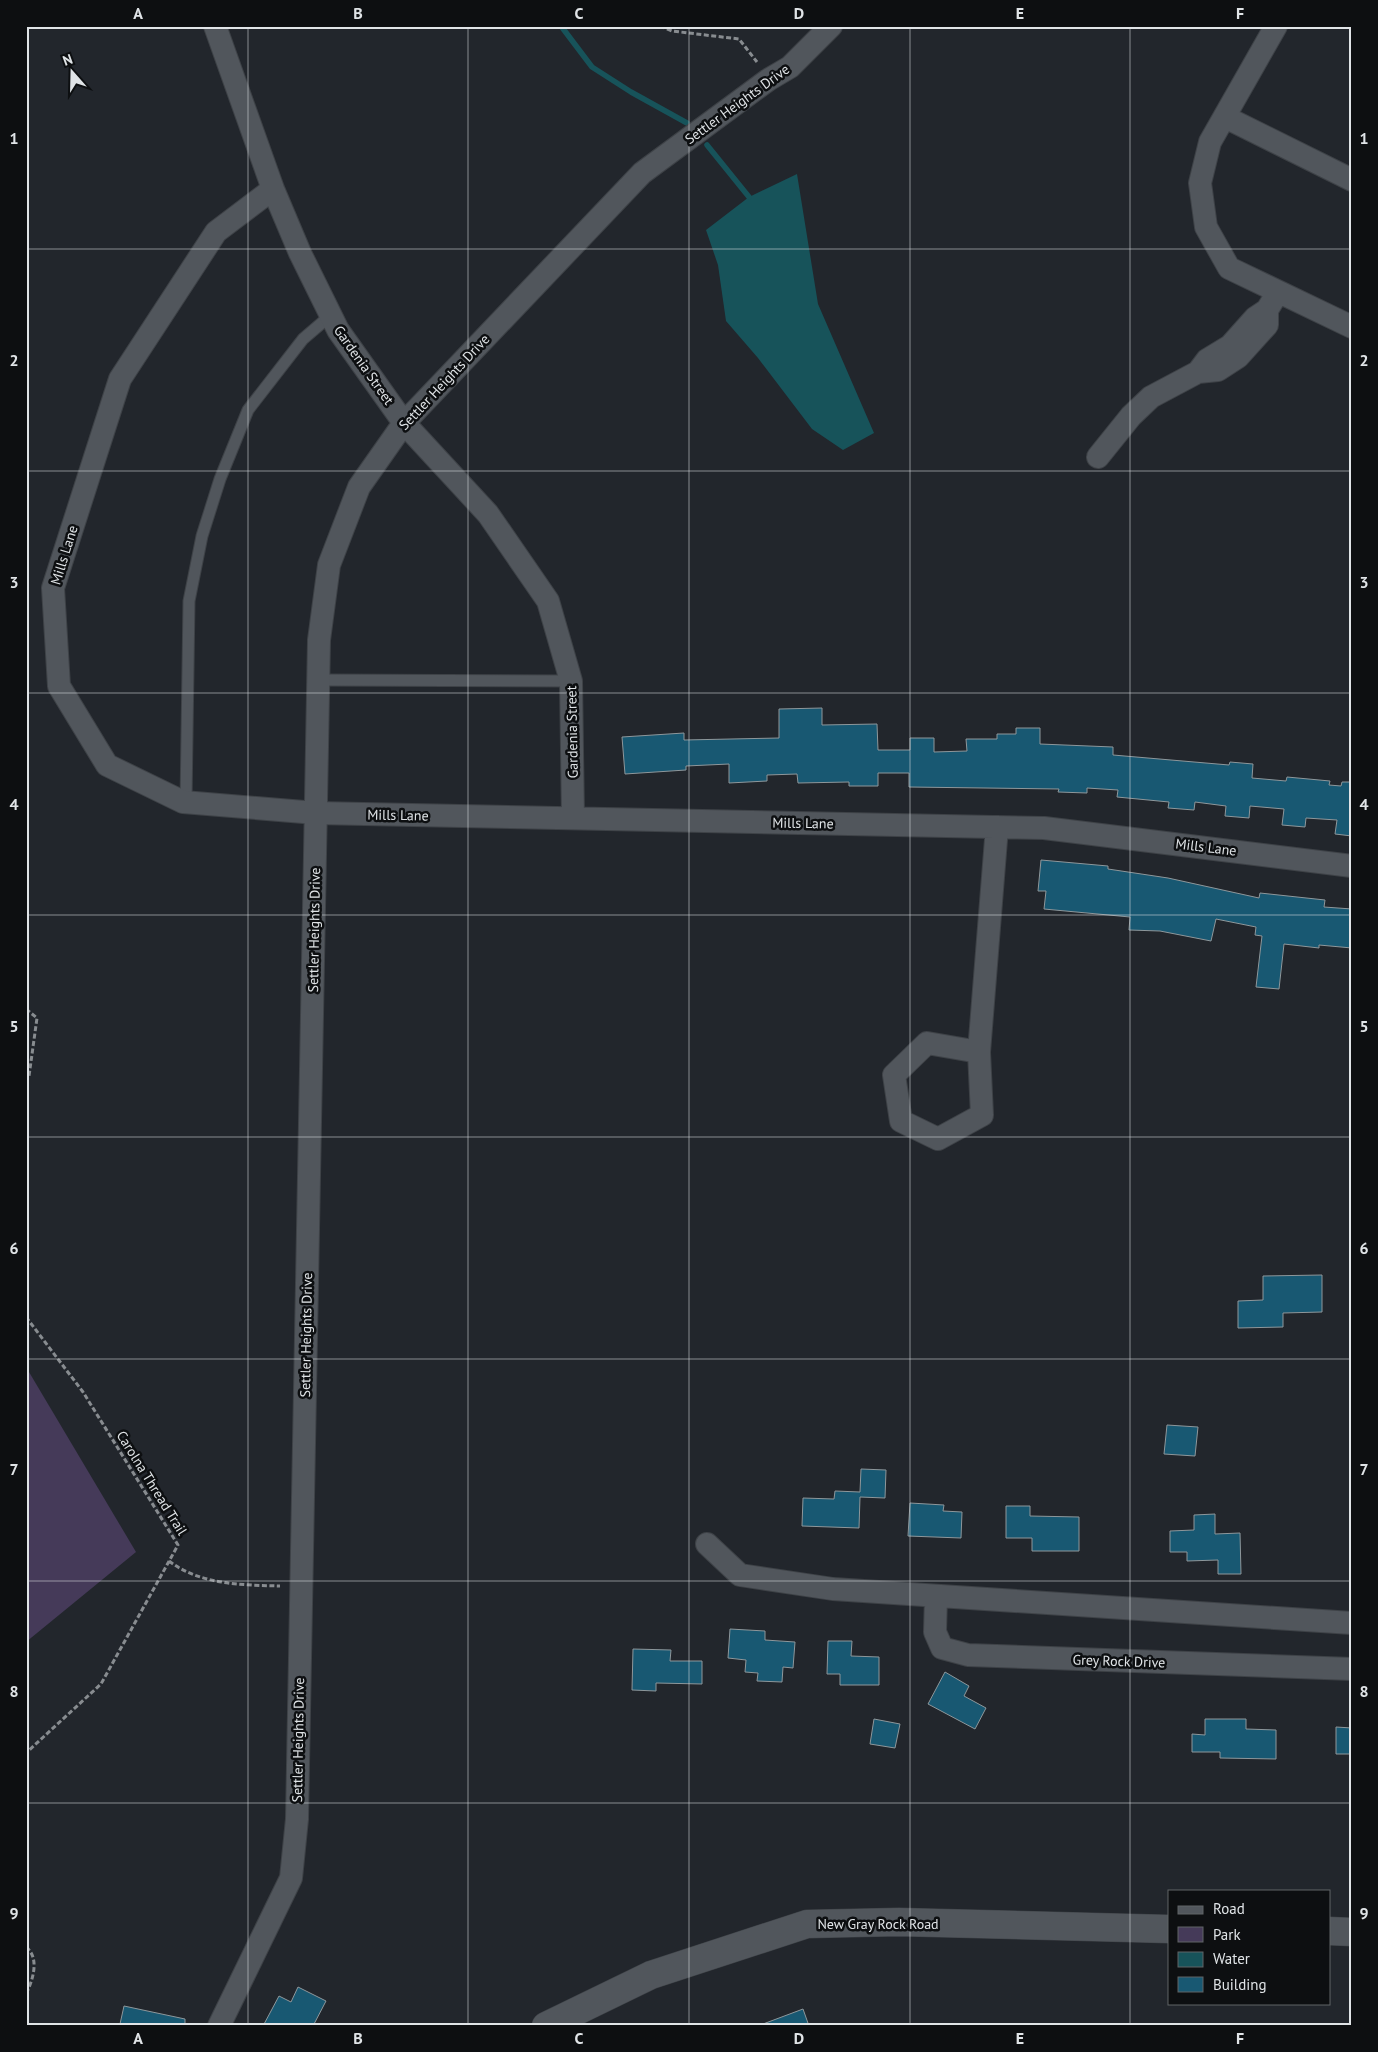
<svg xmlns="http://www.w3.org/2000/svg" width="1378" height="2052" viewBox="0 0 1378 2052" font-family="'PT Sans',sans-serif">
<rect width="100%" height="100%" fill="#22262c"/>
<!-- green -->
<path fill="#453a59" d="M26 1367 136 1552 26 1642Z"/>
<!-- water -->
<path fill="#17535a" d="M797 174 818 304 874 433 843 450 812 429 758 358 726 321 718 265 706 230 749 197Z"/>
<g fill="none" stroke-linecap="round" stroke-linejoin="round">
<!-- stream -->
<path stroke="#17535a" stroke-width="5.5" d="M561 26 592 67 631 92 687 123
M707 145 749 197"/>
</g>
<!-- building -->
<path fill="#185872" stroke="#8e979b" d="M822 708V725L877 724 878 750H910V738H934V752L967 751 966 739H997V734H1016V728H1040V744L1113 747V755L1229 765 1230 762 1253 764 1252 778 1286 781 1287 777 1330 781 1329 785 1341 786 1342 782H1352V836L1335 834 1337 820 1306 818 1305 827 1282 825 1284 809 1250 806 1249 818 1225 816 1226 806 1195 802 1194 810 1168 808 1169 802 1117 797 1118 790 1087 788V793L1058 792 1059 789 909 787V773H878V786H849V782L798 783 797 774 767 775V781L729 783V764L686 766V770L625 774 622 737 684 733V740L779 738V709Z
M1041 860 1108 866V869L1168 878 1259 898 1260 893 1325 900 1324 907 1352 909V948L1319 945V948L1284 944 1279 989 1256 987 1262 936 1255 935 1256 927 1216 919 1211 941 1160 931 1129 930 1130 917 1044 909 1046 891H1038Z
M1322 1275V1312L1283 1313V1327L1238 1328V1301L1263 1300V1276Z
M1167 1425 1198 1427 1195 1456 1164 1454Z
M861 1469 886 1470 885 1498 860 1497 859 1528 802 1526 803 1498 834 1499 835 1491 860 1492Z
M910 1503 944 1505 943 1511 962 1512 961 1538 908 1536Z
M1006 1506H1030V1516L1079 1517V1551H1032V1538H1006Z
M1215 1514V1534L1240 1533 1241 1574H1218V1560L1187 1561V1552H1170V1531L1194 1530V1515Z
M730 1629 765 1631V1640L795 1642 793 1668 783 1667 782 1682 757 1681 758 1673 745 1672 746 1660 728 1658Z
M828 1641H852L851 1656 879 1657V1685H840V1674H827Z
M633 1649 671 1650 670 1661H702V1684L656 1683V1691L632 1690Z
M945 1672 969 1686 964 1696 986 1708 975 1729 928 1704Z
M874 1719 900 1724 895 1748 870 1744Z
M1205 1719H1246V1729L1276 1730V1759L1220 1758V1752H1192V1734L1205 1735Z
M1336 1727 1352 1728V1754H1336Z
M298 1987 326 2001 313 2026H263L279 1996 291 2002Z
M124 2006 185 2019V2026L120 2024Z
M803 2009 809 2026H763V2024Z"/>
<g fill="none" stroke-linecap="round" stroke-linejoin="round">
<!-- service casing -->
<g stroke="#3e4247" stroke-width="13">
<path id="service" d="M319 680 571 681
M186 802 189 601 202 536 220 479 248 410 303 339 331 315"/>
</g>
<!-- minor casing -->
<g stroke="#3e4247" stroke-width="24">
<path id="minor" d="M215 26 273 189 300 253 338 330 404 423 488 514 548 601 571 681 573 818
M1276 26 1210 142 1200 183 1206 227 1229 268 1352 327
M1225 117 1352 180
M273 189 216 232 120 379 53 588 59 686 107 765 183 802 316 813 1044 828 1352 866
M1267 310V325L1238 357 1218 370 1198 372 1207 360 1230 346 1255 318 1267 310 1278 292
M1098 457 1131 416 1151 397 1198 372
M979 1052 982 1115 938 1139 901 1121 894 1075 927 1043 979 1052 997 827
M707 1544 740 1575 833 1589 1352 1623
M936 1596 935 1632 942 1648 968 1655 1352 1669
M219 2026 291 1878 297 1819 319 640 329 565 359 487 404 423 642 173 768 80 790 67 831 26"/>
</g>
<!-- tertiary casing -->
<g stroke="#3e4247" stroke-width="29">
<path id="tertiary" d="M1329 1931 1352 1932
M546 2026 651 1975 807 1924 899 1922 1169 1929"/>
</g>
<!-- path -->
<path stroke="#888c90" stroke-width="3" stroke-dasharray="5 2.5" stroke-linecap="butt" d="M660 26 672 31 739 39 757 62
M26 1009 37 1018 29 1076 26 1078
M26 1317 83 1392 178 1545 101 1684 26 1753
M169 1561C200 1585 243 1585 280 1586
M26 1947C40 1958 33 1980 26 1994"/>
<!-- service -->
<use href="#service" stroke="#51565c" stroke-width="11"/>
<!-- minor -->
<use href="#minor" stroke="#51565c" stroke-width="22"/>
<!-- tertiary -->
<use href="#tertiary" stroke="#51565c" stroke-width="28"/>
</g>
<!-- grid -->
<path fill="none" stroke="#e0e4e7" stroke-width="1" stroke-opacity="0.55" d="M248 26V2026M468 26V2026M689 26V2026M910 26V2026M1130 26V2026M26 249H1352M26 471H1352M26 693H1352M26 915H1352M26 1137H1352M26 1359H1352M26 1581H1352M26 1803H1352"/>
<g text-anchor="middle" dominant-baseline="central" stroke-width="5" stroke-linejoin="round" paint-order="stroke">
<!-- street labels -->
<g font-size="14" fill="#e0e4e7" stroke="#0d0f11">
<text transform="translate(737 104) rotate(-36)">Settler Heights Drive</text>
<text transform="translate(364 365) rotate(55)">Gardenia Street</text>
<text transform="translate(444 382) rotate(-47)">Settler Heights Drive</text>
<text transform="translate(64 555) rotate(-73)">Mills Lane</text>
<text transform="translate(572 732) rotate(-91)">Gardenia Street</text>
<text transform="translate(398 815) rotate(1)">Mills Lane</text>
<text transform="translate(803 823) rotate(1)">Mills Lane</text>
<text transform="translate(1206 847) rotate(7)">Mills Lane</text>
<text transform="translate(314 930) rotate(-89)">Settler Heights Drive</text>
<text transform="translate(306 1335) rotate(-89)">Settler Heights Drive</text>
<text transform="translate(152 1483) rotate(58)">Carolna Thread Trail</text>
<text transform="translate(1119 1661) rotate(2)">Grey Rock Drive</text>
<text transform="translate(298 1740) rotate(-89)">Settler Heights Drive</text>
<text x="878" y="1924">New Gray Rock Road</text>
</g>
</g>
<!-- border -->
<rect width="1378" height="2052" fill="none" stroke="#0d0f11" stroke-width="55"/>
<!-- legend -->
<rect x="1168" y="1890" width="162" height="115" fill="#0d0f11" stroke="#616467"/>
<rect x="1178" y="1906" width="25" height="8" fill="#51565c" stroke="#616467"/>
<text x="1213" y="1914" font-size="15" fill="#e0e4e7">Road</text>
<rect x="1178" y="1927" width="25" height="15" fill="#453a59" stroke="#616467"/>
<text x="1213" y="1940" font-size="15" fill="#e0e4e7">Park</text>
<rect x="1178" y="1952" width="25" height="15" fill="#17535a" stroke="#616467"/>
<text x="1213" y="1964" font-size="15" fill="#e0e4e7">Water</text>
<rect x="1178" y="1977" width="25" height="15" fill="#185872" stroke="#616467"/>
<text x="1213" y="1990" font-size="15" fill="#e0e4e7">Building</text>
<!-- north arrow -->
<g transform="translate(72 72) rotate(340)" stroke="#0d0f11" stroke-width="4" paint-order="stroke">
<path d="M0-4L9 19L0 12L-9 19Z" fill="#e0e4e7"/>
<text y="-8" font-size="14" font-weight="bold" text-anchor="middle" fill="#e0e4e7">N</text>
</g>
<rect x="28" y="28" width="1322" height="1996" fill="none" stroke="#e0e4e7" stroke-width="2"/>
<g font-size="16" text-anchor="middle" font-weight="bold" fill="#e0e4e7">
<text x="138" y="19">A</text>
<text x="358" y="19">B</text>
<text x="579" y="19">C</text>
<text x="799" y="19">D</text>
<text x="1020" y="19">E</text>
<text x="1240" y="19">F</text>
<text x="14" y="144">1</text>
<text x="1364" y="144">1</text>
<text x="14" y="366">2</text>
<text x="1364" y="366">2</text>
<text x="14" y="588">3</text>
<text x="1364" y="588">3</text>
<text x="14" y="810">4</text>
<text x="1364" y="810">4</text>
<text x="14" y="1032">5</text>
<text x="1364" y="1032">5</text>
<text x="14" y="1254">6</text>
<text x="1364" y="1254">6</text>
<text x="14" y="1475">7</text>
<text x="1364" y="1475">7</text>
<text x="14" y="1697">8</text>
<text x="1364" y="1697">8</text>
<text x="14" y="1919">9</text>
<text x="1364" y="1919">9</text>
<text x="138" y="2044">A</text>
<text x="358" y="2044">B</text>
<text x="579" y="2044">C</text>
<text x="799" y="2044">D</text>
<text x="1020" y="2044">E</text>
<text x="1240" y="2044">F</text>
</g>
</svg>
